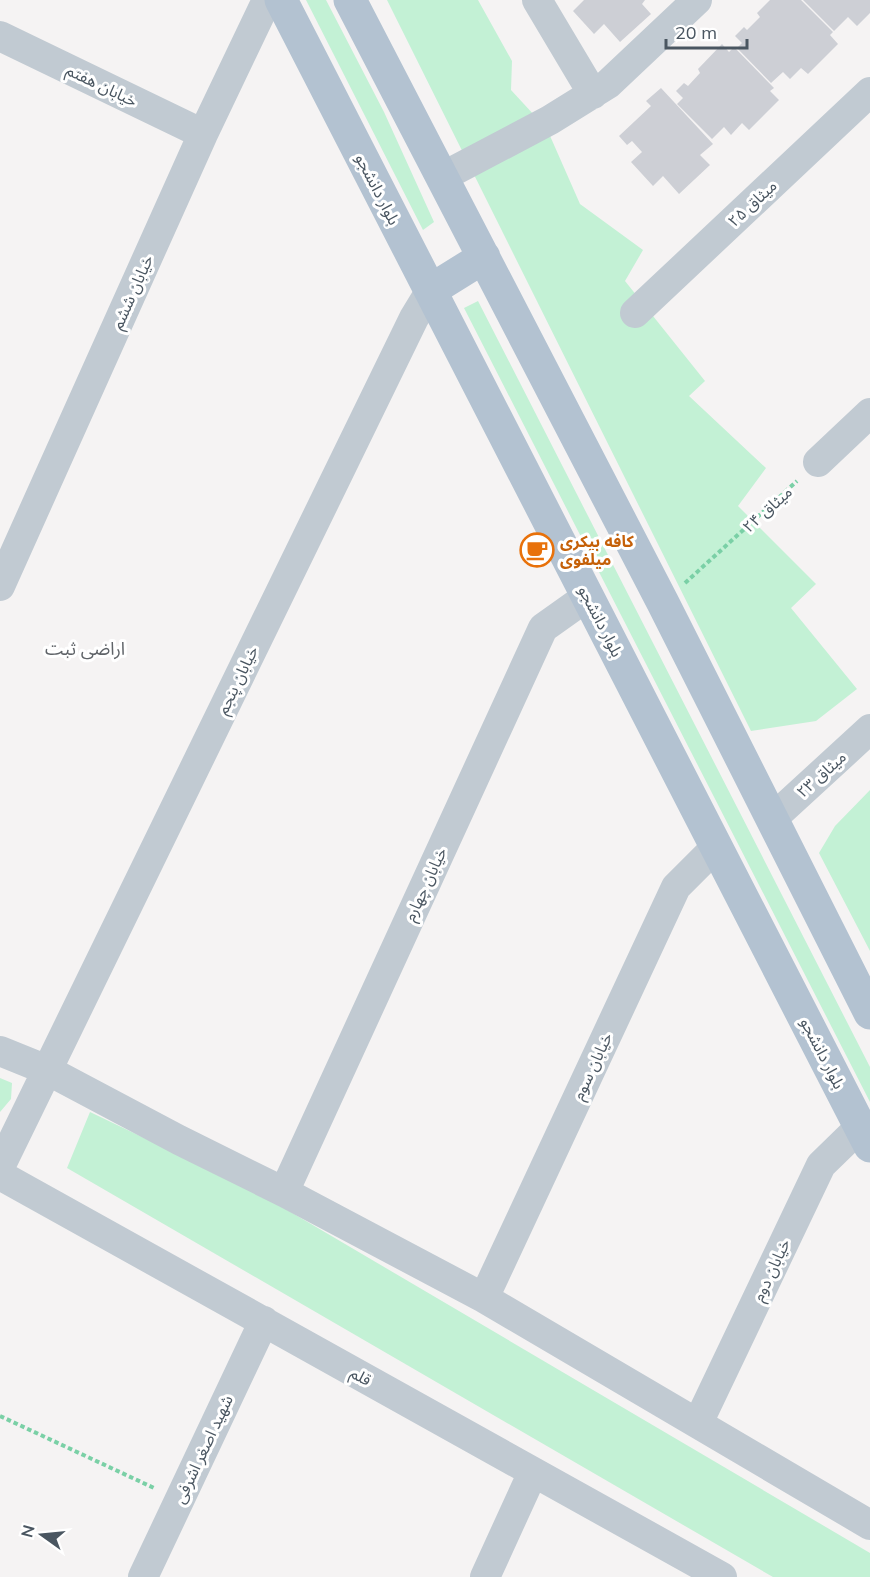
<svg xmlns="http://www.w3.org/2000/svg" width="870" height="1577" viewBox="0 0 870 1577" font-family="Mulish,'Noto Sans Arabic',sans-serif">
<rect width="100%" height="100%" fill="#f5f3f3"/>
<!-- green -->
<path fill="#c3f1d5" d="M306 0H326L384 112 434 222 423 230Z
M387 0H478L512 61 511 90 547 129 580 204 643 250 625 281 705 381 689 396 766 468 738 506 816 584 791 608 857 689 816 721 751 731Z
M478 301 870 1067V1102L464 308Z
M870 790V951L819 853 835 826Z
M0 1078 12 1083 11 1099 0 1112Z
M90 1112 255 1191 870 1553V1577H773L67 1168Z"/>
<!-- building -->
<path fill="#cdcfd5" d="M584 0H645L642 4 651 14 620 42 604 24 594 34 573 11Z
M770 0H801L833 32 830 35 838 44 808 74 801 68 790 79 783 72 771 83 737 48 742 43 735 36 744 27 747 30 760 17 757 13Z
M803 0H870V13L857 26 848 17 834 31Z
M722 44 729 52 734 47 774 88 770 91 779 100 749 130 742 123 731 135 724 127 712 139 677 104 683 98 676 91 684 83 688 86 700 73 698 69Z
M661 88 713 144 700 155 710 165 679 194 663 176 653 186 631 162 642 152 632 141 627 145 619 136 651 106 646 101Z"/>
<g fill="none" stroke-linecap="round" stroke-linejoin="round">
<!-- path -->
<path stroke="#7ad0a6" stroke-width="4" stroke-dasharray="4.5 3" stroke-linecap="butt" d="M685 583 797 481
M0 1416 154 1488"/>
<!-- minor -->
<path stroke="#c1cad2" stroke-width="30" d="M537 0 593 94
M0 36 203 134
M442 177 550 120 608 84 697 0
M635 313 870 92
M818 462 870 413
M0 586 203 134 267 0
M772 819 870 729
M0 1051 47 1070 179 1140 284 1192 484 1298 870 1525
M0 1167 414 318 431 290
M0 1175 722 1577
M284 1192 543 628 588 596
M484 1298 676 887 717 846
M698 1423 821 1165 860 1127
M143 1577 264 1321
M485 1577 533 1472"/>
<!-- major -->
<path stroke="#b3c2d1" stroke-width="33" d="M281 0 870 1146
M350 0 663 603 870 1013
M431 290 484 257"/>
</g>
<!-- icons -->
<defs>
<g id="cafe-ring" transform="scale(1.725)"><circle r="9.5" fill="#fff" stroke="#e8710a" stroke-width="1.5"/><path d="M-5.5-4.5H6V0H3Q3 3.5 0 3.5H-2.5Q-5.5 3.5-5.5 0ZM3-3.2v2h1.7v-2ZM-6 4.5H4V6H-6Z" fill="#e8710a"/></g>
</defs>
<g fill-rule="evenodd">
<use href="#cafe-ring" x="537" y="550"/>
</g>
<g text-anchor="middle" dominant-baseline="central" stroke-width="6" stroke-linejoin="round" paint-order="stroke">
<!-- street labels -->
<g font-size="16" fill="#4a5661" stroke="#fff">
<text transform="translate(102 85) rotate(26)">خیابان هفتم</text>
<text transform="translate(378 189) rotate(63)">بلوار دانشجو</text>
<text transform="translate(752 203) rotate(-43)">میثاق ۲۵</text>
<text transform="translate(132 292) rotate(-66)">خیابان ششم</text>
<text transform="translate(767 509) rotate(-42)">میثاق ۲۴</text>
<text transform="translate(601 621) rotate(63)">بلوار دانشجو</text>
<text transform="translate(237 680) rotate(-64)">خیابان پنجم</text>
<text transform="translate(821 774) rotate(-42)">میثاق ۲۳</text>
<text transform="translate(425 884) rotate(-65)">خیابان چهارم</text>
<text transform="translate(823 1053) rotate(63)">بلوار دانشجو</text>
<text transform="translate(592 1066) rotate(-65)">خیابان سوم</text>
<text transform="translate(771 1270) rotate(-65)">خیابان دوم</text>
<text transform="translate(361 1376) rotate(29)">قلم</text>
<text transform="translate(203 1449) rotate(-65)">شهید اصغر اشرفی</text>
</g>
<!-- food labels -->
<g font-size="16" font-weight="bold" fill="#c56008" stroke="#fff" text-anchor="start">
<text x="560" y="541">کافه بیکری<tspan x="560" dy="18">میلفوی</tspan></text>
</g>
<!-- neighbourhood labels -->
<g font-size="18" fill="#5f6368" stroke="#fff">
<text x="85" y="648">اراضی ثبت</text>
</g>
</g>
<!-- north arrow -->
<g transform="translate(42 1535) rotate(285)" stroke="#ffffff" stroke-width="4.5" paint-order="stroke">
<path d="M0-4.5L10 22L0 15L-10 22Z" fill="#4a5661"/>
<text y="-9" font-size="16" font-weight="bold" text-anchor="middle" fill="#4a5661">N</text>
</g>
<!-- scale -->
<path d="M666 39v9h81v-9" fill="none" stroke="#4a5661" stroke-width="3"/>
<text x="675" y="39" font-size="18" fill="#4a5661" stroke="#ffffff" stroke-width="4.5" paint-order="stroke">20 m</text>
</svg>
